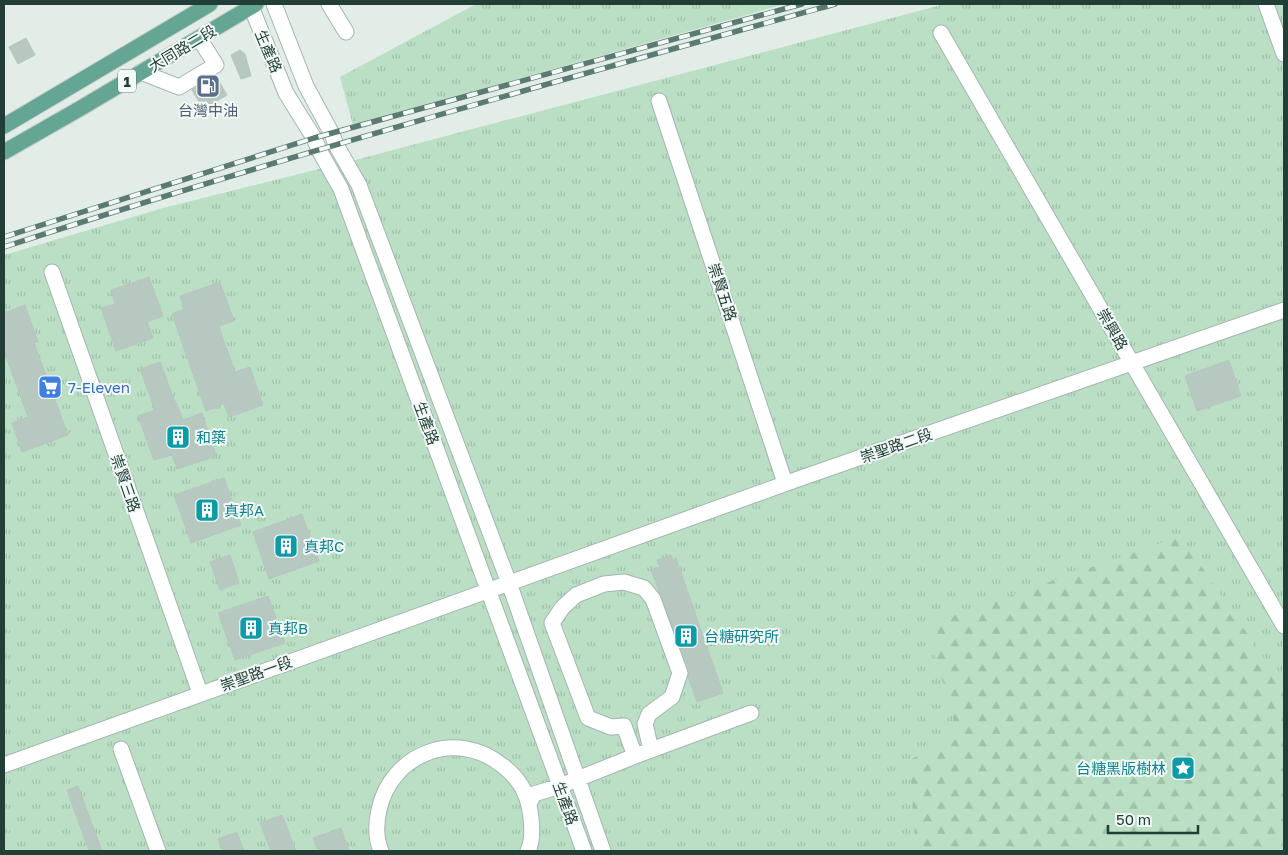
<svg xmlns="http://www.w3.org/2000/svg" width="1288" height="855" viewBox="0 0 1288 855" font-family="'Golos Text','Noto Sans TC',sans-serif">
<defs>
<pattern id="grass-tufts" width="24" height="20" patternUnits="userSpaceOnUse" patternTransform="scale(1.25)"><rect width="24" height="20" fill="#badfc4"/><path d="M3 7l-1-3M5 7V3M7 7l1-3M15 17l-1-3M17 17v-4M19 17l1-3" fill="none" stroke="#a0c0a9"/></pattern>
<pattern id="forest-firs" width="22" height="20" patternUnits="userSpaceOnUse" patternTransform="scale(1.25)"><rect width="22" height="20" fill="#badfc4"/><path d="M5 1l3.5 6h-7zM16 11l3.5 6h-7z" fill="#a0c0a9"/></pattern>
</defs>
<rect width="100%" height="100%" fill="#e2ede8"/>
<!-- grass -->
<path fill="url(#grass-tufts)" d="M476 4H739L743 16 353 125 340 77Z
M945 4H1284V851H4V255L163 208 363 158Z"/>
<!-- forest -->
<path fill="url(#forest-firs)" d="M1181 536 1284 688V851H916L909 760 958 736 927 625Z"/>
<!-- pitch -->
<path fill="#badfc4" d="M739 4H784L743 16Z"/>
<!-- building -->
<path fill="#b7c8c1" stroke="#b4c7bf" d="M26 38 35 55 18 64 9 47Z
M240 50 245 54 251 76 241 79 231 55Z
M216 76 227 95 203 109 192 90Z
M149 277 163 316 147 322 153 338 116 351 101 308 115 304 111 290Z
M220 282 234 321 219 326 224 342 235 372 250 367 263 405 229 417 224 404 206 411 172 314 184 309 180 296Z
M25 305 38 342 34 343 68 435 22 452 12 423 28 417 4 351V313Z
M1229 360 1241 396 1197 411 1185 376Z
M160 362 175 402H176L183 420 202 413 216 456 177 469 172 455 154 460 138 416 155 410 140 369Z
M224 478 241 525 191 543 174 495Z
M302 514 319 561 269 579 253 532Z
M230 555 239 583 220 590 210 562Z
M671 555 673 560 676 558 723 693 697 702 688 677 689 670 651 570 660 567 657 560Z
M268 596 285 643 235 660 218 613Z
M78 786 102 851H89L67 790Z
M282 815 296 851H271L260 823Z
M341 828 349 851H318L313 838Z
M237 832 244 851H222L218 839Z"/>
<g fill="none" stroke-linecap="round" stroke-linejoin="round">
<!-- minor casing -->
<g stroke="#a4b5af" stroke-width="17">
<path id="minor" d="M250 4 286 93 314 138 319 150 341 189 584 851
M274 4 306 86 332 134 336 145 359 185 509 583 603 851
M329 4 346 32
M1266 4 1284 54
M941 33 1284 626
M141 72 179 87 216 65 199 38
M659 101 785 483
M52 272 200 693
M121 749 158 851
M635 756 624 726 611 727 588 718 552 623 562 608 576 595 604 584 624 582 644 588 653 599 680 673 672 697 649 714 645 724 651 750
M4 765 801 478 1284 310
M529 804 534 794 560 786 635 756 751 713
M381 851C376 839 376 823 379 810 391 753 457 728 503 766 516 776 526 790 529 806 532 821 534 838 528 851"/>
</g>
<!-- major casing -->
<g stroke="#c1c9c7" stroke-width="17">
<path id="major" d="M4 126 210 4
M4 152 81 108 256 4"/>
</g>
<!-- minor -->
<use href="#minor" stroke="#fff" stroke-width="15"/>
<!-- major -->
<use href="#major" stroke="#64a594" stroke-width="15"/>
<!-- rail casing -->
<g stroke="#5b7b72" stroke-width="5.5">
<path id="rail" d="M4 237 314 138 802 4
M4 247C278 158 557 81 835 4"/>
</g>
<!-- rail -->
<use href="#rail" stroke="#f3f9f6" stroke-width="4" stroke-dasharray="11" stroke-linecap="butt"/>
</g>
<!-- icons -->
<defs>
<g id="fuel-square" transform="scale(1.25)"><rect x="-9" y="-9" width="18" height="18" rx="4" fill="#5c6f8a" stroke="#f3f9f6"/><path d="M-5.5-6h7V0h2V4h1.3V-2.5L3-4.5l.8-.8L6-3V5H2.5V1h-1V6h-7ZM-4.2-4.7v3.2H.2V-4.7Z" fill="#fff"/></g>
<g id="supermarket-square" transform="scale(1.25)"><rect x="-9" y="-9" width="18" height="18" rx="4" fill="#3f7fe0" stroke="#f3f9f6"/><path d="M-6-5.5h2.5l.6 2H6L4.5 2H-2.5L-4.4-4H-6ZM-1.5 3.2a1.3 1.3 0 1 0 .1 0ZM3 3.2a1.3 1.3 0 1 0 .1 0Z" fill="#fff"/></g>
<g id="building-square" transform="scale(1.25)"><rect x="-9" y="-9" width="18" height="18" rx="4" fill="#0f9aa8" stroke="#f3f9f6"/><path d="M-4-6H4V6H1V3H-1V6H-4ZM-2.5-4.3h1.7v1.8h-1.7ZM.8-4.3h1.7v1.8H.8ZM-2.5-1h1.7V.8h-1.7ZM.8-1h1.7V.8H.8Z" fill="#fff"/></g>
<g id="sight-square" transform="scale(1.25)"><rect x="-9" y="-9" width="18" height="18" rx="4" fill="#0f9aa8" stroke="#f3f9f6"/><path d="M0-6L1.8-2.2L6-1.7L2.9 1.2L3.7 5.4L0 3.3L-3.7 5.4L-2.9 1.2L-6-1.7L-1.8-2.2Z" fill="#fff"/></g>
</defs>
<g fill-rule="evenodd">
<use href="#fuel-square" x="208" y="86"/>
<use href="#supermarket-square" x="50" y="387"/>
<use href="#building-square" x="178" y="437"/>
<use href="#building-square" x="207" y="510"/>
<use href="#building-square" x="286" y="546"/>
<use href="#building-square" x="251" y="628"/>
<use href="#building-square" x="686" y="636"/>
<use href="#sight-square" x="1183" y="768"/>
</g>
<g text-anchor="middle" dominant-baseline="central" stroke-width="4" stroke-linejoin="round" paint-order="stroke">
<!-- shield labels -->
<rect fill="#f3f9f6" stroke="#607770" stroke-width="1" x="118" y="69.5" width="18" height="23" rx="4"/>
<g font-size="14" font-weight="bold" fill="#213f37">
<text x="127" y="81">1</text>
</g>
<!-- street labels -->
<g font-size="15" fill="#213f37" stroke="#f3f9f6">
<text transform="translate(182 48) rotate(-31)">大同路二段</text>
<text transform="translate(269 51) rotate(67)">生產路</text>
<text transform="translate(723 292) rotate(72)">崇賢五路</text>
<text transform="translate(1113 329) rotate(60)">崇興路</text>
<text transform="translate(427 423) rotate(70)">生產路</text>
<text transform="translate(896 445) rotate(-19)">崇聖路二段</text>
<text transform="translate(126 483) rotate(71)">崇賢三路</text>
<text transform="translate(256 673) rotate(-20)">崇聖路一段</text>
<text transform="translate(566 803) rotate(70)">生產路</text>
</g>
<!-- service labels -->
<g font-size="15" fill="#4e5e75" stroke="#f3f9f6">
<text x="208" y="110">台灣中油</text>
</g>
<!-- shop labels -->
<g font-size="15" fill="#366cbe" stroke="#f3f9f6" text-anchor="start">
<text x="68" y="387">7-Eleven</text>
</g>
<!-- culture labels -->
<g font-size="15" fill="#0d838f" stroke="#f3f9f6" text-anchor="start">
<text x="196" y="437">和築</text>
<text x="224" y="510">真邦A</text>
<text x="304" y="546">真邦C</text>
<text x="268" y="628">真邦B</text>
<text x="704" y="636">台糖研究所</text>
<text x="1166" y="768" text-anchor="end">台糖黑版樹林</text>
</g>
</g>
<!-- border -->
<rect width="1288" height="855" fill="none" stroke="#213f37" stroke-width="10"/>
<!-- scale -->
<path d="M1108 825v8h90v-8" fill="none" stroke="#213f37" stroke-width="2.5"/>
<text x="1116" y="825" font-size="15" fill="#213f37" stroke="#f3f9f6" stroke-width="4" paint-order="stroke">50 m</text>
</svg>
